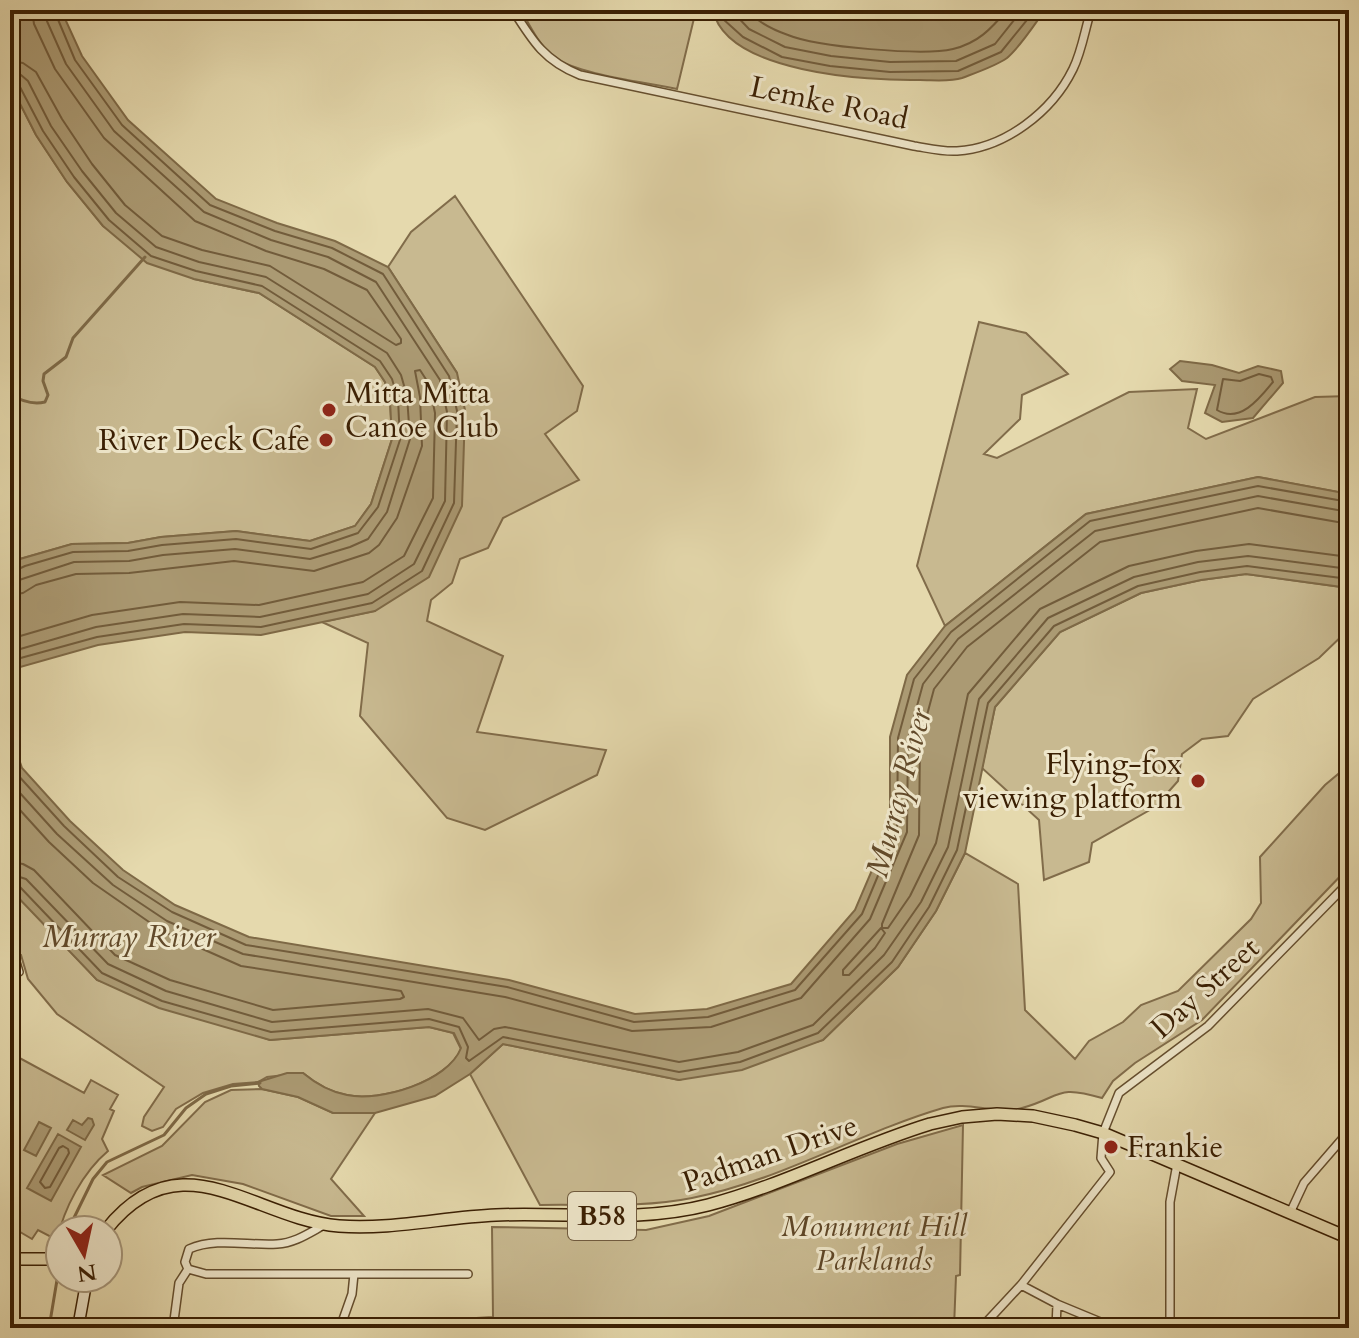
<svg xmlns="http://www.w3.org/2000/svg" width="1359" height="1338" viewBox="0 0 1359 1338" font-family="Cardo,serif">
<rect width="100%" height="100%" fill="#e5d9ad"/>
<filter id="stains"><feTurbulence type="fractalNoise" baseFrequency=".0025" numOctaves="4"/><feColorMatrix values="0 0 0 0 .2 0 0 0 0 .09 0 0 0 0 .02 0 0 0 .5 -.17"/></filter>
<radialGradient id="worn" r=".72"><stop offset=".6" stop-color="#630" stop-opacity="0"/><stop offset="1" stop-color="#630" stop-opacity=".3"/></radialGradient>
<!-- green -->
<path fill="#c8b990" stroke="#816c4a" stroke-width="2" d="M521 10H696L677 89C646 82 579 75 554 57 539 45 530 26 521 10Z
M10 84 36 135 67 182 103 226 194 279 259 293 375 367 385 382 390 401 392 439 371 504 355 526 310 541 236 531 161 537 128 543 72 544 20 559 10 567Z
M455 196 583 386 577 411 545 434 579 480 503 518 488 548 460 559 452 583 431 600 427 621 503 656 477 732 606 750 597 775 485 830 447 818 360 716 368 643 322 622 375 611 457 373 388 267 411 232Z
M979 322 1026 333 1068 374 1022 395 1020 419 984 454 997 458 1129 392 1197 389 1188 428 1206 439 1315 397 1349 396V494L1258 477 1086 514 945 626 917 566Z
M1246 574 1349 588V629L1319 658 1253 699 1228 736 1202 739 1182 754 1178 781 1155 807 1092 843 1089 862 1044 880 1039 820 982 768 995 707 1060 632 1141 593 1201 580Z
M1349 765V867L1202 1020 1135 1063 1113 1081 1102 1098C1055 1084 1062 1097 1022 1108 997 1115 968 1101 943 1108 858 1133 779 1181 692 1198 643 1208 589 1204 540 1205L470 1074 503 1044 679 1080 823 1040 898 967 936 911 965 853 1018 884 1025 1010 1075 1059 1089 1041 1123 1022 1141 1005 1178 991 1251 919 1261 903 1260 857 1325 785Z
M10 888 97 980 270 1040 429 1027 453 1033 461 1049C447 1082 380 1102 347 1095 330 1092 315 1083 303 1073L267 1077 258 1082 233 1084 203 1093 176 1109 163 1127 152 1131 142 1126 144 1117 164 1087 57 1014 28 979 21 955H10Z
M14 1055 84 1093 91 1080 118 1095 110 1109 114 1111 102 1139 108 1151C83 1172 64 1208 57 1240L38 1230 32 1239 10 1226V1172L17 1156 18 1146Z
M262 1089 298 1097 333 1113H375L331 1179 364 1216H331L243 1184 192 1175 142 1187 131 1193 103 1175 162 1146 205 1102 231 1090Z
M963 1125 960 1275 956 1276 954 1328H477V1318L493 1317 492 1227 646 1230 709 1216 897 1144Z"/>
<!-- water -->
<path fill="#ab9a73" stroke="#7e6946" stroke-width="2" d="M10 10H61L82 56 128 120 216 199 277 223 335 241 388 267 457 373 465 410 462 506 429 577 375 611 261 635 185 632 98 645 20 667 10 702V567L20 559 72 544 128 543 161 537 236 531 310 541 355 526 371 504 392 439 390 401 385 382 375 367 259 293 194 279 147 263 103 226 67 182 36 135 10 84Z
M713 10H1045C1034 25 1021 46 1007 58 996 66 975 73 962 78 950 82 933 80 920 80 868 81 726 73 713 10Z
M1180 361 1212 365 1239 373 1258 366 1281 371 1283 383 1253 418 1222 422 1205 413 1215 385 1182 381 1170 369Z
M1258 477 1349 494V588L1246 574 1201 580 1141 593 1060 632 995 707 965 853 936 911 898 967 823 1040 742 1070 679 1080 503 1044 470 1074 435 1096 375 1113H333L298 1097 262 1089 259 1086 258 1082 287 1073H303C315 1083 330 1092 347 1095 380 1102 448 1082 461 1048L454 1033 429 1027 270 1040 159 1008 97 980 10 889V733L22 768 70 821 123 870 175 905 249 937 509 980 635 1014 707 1009 791 984 855 910 890 828V737L907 675 945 626 1086 514Z
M88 1118 92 1119 94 1125 85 1140 67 1130 73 1120 82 1125Z
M39 1122 51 1128 36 1156 24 1150Z
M58 1134 81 1147 51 1201 27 1188Z"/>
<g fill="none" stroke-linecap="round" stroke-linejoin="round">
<!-- shore -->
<path stroke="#725c3b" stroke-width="2" d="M721 10 723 19 743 37 782 57 830 66 890 72 958 71 1001 52 1035 10
M731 10 749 29 785 47 831 56 890 62 956 61 995 44 1022 10
M746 10C757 21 773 30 788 35 817 47 923 56 953 49 978 43 991 29 1007 10
M10 61 23 63 36 72 62 119 92 164 125 205 162 236 202 250 270 266 396 345 401 343V339L367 290 324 269 266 251 195 221 104 138 55 69 34 24 32 10
M10 73 21 75 28 81 51 126 82 171 116 213 156 247 199 262 266 277 387 353 401 375 407 396 410 439 387 512 368 539 350 547 310 559 235 549 163 555 129 561 74 562 10 583
M10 83 20 87 43 131 74 177 109 220 151 256 196 271 262 286 380 361 392 379 398 399 400 440 378 507 358 533 311 549 236 539 162 545 128 551 73 552 25 566 10 573
M1259 374 1271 377 1273 382C1260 398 1240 424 1217 410L1223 379 1240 381Z
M1349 524 1258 508 1100 542 967 647 934 689 920 741 919 835 882 924V928H888L910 896 936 843 968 694 1040 609 1129 566 1196 551 1249 544 1349 557
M10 595 23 593 36 585 76 574 129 573 234 561 314 571 369 553 379 545 397 518 422 446 420 397 415 371 420 370 429 384 435 413 433 498 404 556 363 582 259 605 180 602 92 615 10 639
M10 652 96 627 183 614 260 617 368 594 414 564 445 501 447 412 440 380 376 282 328 257 271 240 204 212 114 131 66 64 46 19 44 10
M10 672 17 659 97 637 184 624 261 627 372 603 422 571 454 503 457 411 449 376 383 274 332 248 275 231 210 205 122 125 75 60 54 10
M10 758 16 773 64 826 118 877 172 912 246 945 507 987 634 1022 708 1017 795 990 862 914 897 830 898 738 914 679 951 632 1090 521 1258 486 1349 502
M10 782 57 834 113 885 167 921 243 954 505 997 632 1031 711 1027 801 998 870 919 907 832 908 739 923 684 958 639 1095 531 1258 496 1349 512
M10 799 49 842 93 883 162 931 241 966 401 991 404 997 400 999 273 1010 170 980 115 955 34 870 23 864 10 862
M10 874 26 879 108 964 166 991 272 1022 428 1009 463 1018 479 1040 494 1029 505 1027 679 1062 738 1052 813 1025 884 955 921 902 948 847 979 699 1048 618 1134 577 1198 562 1248 556 1349 569
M10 884 19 886 102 973 162 1001 271 1032 429 1019 459 1027 468 1047 466 1058 469 1061 503 1037 679 1072 740 1062 818 1033 892 962 929 907 957 850 988 703 1054 626 1138 586 1200 572 1247 566 1349 579
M881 928 885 933 875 948 849 975H843V970Z
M63 1146 68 1149 69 1153 50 1187 45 1188 40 1182 59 1148Z"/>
<!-- stream -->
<path stroke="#7e6946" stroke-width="3" d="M10 394C21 401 32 405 45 402L48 395 43 381 44 374 66 357 73 338 145 257
M68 1230 93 1179 107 1162 164 1135 186 1108 206 1094 231 1086 260 1083
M49 1328 60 1262"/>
<!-- minor casing -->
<g stroke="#654e2e" stroke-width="10">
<path id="minor" d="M513 10C533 42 545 61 580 75L914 146C927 148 943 152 957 151 1005 148 1052 112 1073 69 1082 51 1085 29 1091 10
M10 961 16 962 19 972H10
M1290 1213 1304 1183 1349 1131
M324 1225C309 1233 295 1243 277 1244 248 1246 217 1237 189 1249L185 1262 188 1269 206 1274H468
M1021 1285 1057 1304 1115 1328
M173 1328 179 1283 188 1269
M340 1328 352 1294 354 1274
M981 1328 1021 1285 1110 1172 1101 1158 1103 1133 1119 1093 1208 1026 1349 882
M1056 1328 1057 1304
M1170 1328V1202L1177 1164"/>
</g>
<!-- secondary casing -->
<g stroke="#3a1f03" stroke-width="13">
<path id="secondary" d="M78 1328 87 1278"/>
</g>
<!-- primary casing -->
<g stroke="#3a1f03" stroke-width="14">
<path id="primary" d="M106 1230C181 1135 253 1219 339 1226 391 1230 445 1217 496 1215 567 1212 638 1223 708 1205 784 1185 855 1147 930 1124L962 1117 997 1114 1033 1116 1075 1125 1103 1133 1349 1238
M10 1259H60"/>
</g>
<!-- minor -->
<use href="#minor" stroke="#eee6ca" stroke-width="7"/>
<!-- secondary -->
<use href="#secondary" stroke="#eee6ca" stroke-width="10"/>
<!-- primary -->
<use href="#primary" stroke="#e5d9ad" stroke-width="11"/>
</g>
<!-- markers -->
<g fill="#8f2418" stroke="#eee6ca" stroke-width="3">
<circle cx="329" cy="410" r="8"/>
<circle cx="326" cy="440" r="8"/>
<circle cx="1198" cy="781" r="8"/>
<circle cx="1111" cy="1147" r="8"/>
</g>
<g text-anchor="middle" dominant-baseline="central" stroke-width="6" stroke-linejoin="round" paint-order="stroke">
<!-- shield labels -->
<rect fill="#eee6ca" stroke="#705b3f" stroke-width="2" x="568" y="1192" width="68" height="48" rx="6"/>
<g font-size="28" font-weight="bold" fill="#3a1f03">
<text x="602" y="1216">B58</text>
</g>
<!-- street labels -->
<g font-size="30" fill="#3a1f03" stroke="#eee6ca">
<text transform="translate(829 103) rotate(12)">Lemke Road</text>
<text transform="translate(1205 988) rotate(-42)">Day Street</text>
<text transform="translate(770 1154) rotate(-19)">Padman Drive</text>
</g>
<!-- poi labels -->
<g font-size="30" fill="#3a1f03" stroke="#eee6ca" text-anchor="start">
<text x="345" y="393">Mitta Mitta<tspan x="345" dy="34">Canoe Club</tspan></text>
<text x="310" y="440" text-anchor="end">River Deck Cafe</text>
<text x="1182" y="764" text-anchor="end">Flying-fox<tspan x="1182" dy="34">viewing platform</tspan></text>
<text x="1127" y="1147">Frankie</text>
</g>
<!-- park labels -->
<g font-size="30" font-style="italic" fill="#5e4626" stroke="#eee6ca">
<text x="874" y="1226">Monument Hill<tspan x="874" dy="34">Parklands</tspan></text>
</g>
<!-- water labels -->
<g font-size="32" font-style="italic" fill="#624a2a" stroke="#eee6ca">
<text transform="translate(899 793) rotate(-75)">Murray River</text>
<text x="129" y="937">Murray River</text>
</g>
</g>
<!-- margin -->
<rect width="1359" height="1338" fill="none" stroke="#e5d9ad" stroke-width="40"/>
<rect x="12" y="12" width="1335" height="1314" fill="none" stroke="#3a1f03" stroke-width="4"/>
<rect x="20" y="20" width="1319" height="1298" fill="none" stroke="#3a1f03" stroke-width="2"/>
<!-- north arrow -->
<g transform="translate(84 1254) rotate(171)"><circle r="38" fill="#eee6ca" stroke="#a6967a" stroke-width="2"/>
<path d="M0-6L14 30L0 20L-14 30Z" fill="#8f2418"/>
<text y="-12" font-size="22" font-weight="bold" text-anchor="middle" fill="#3a1f03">N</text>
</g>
<rect width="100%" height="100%" filter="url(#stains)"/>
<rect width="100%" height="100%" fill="url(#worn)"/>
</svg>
